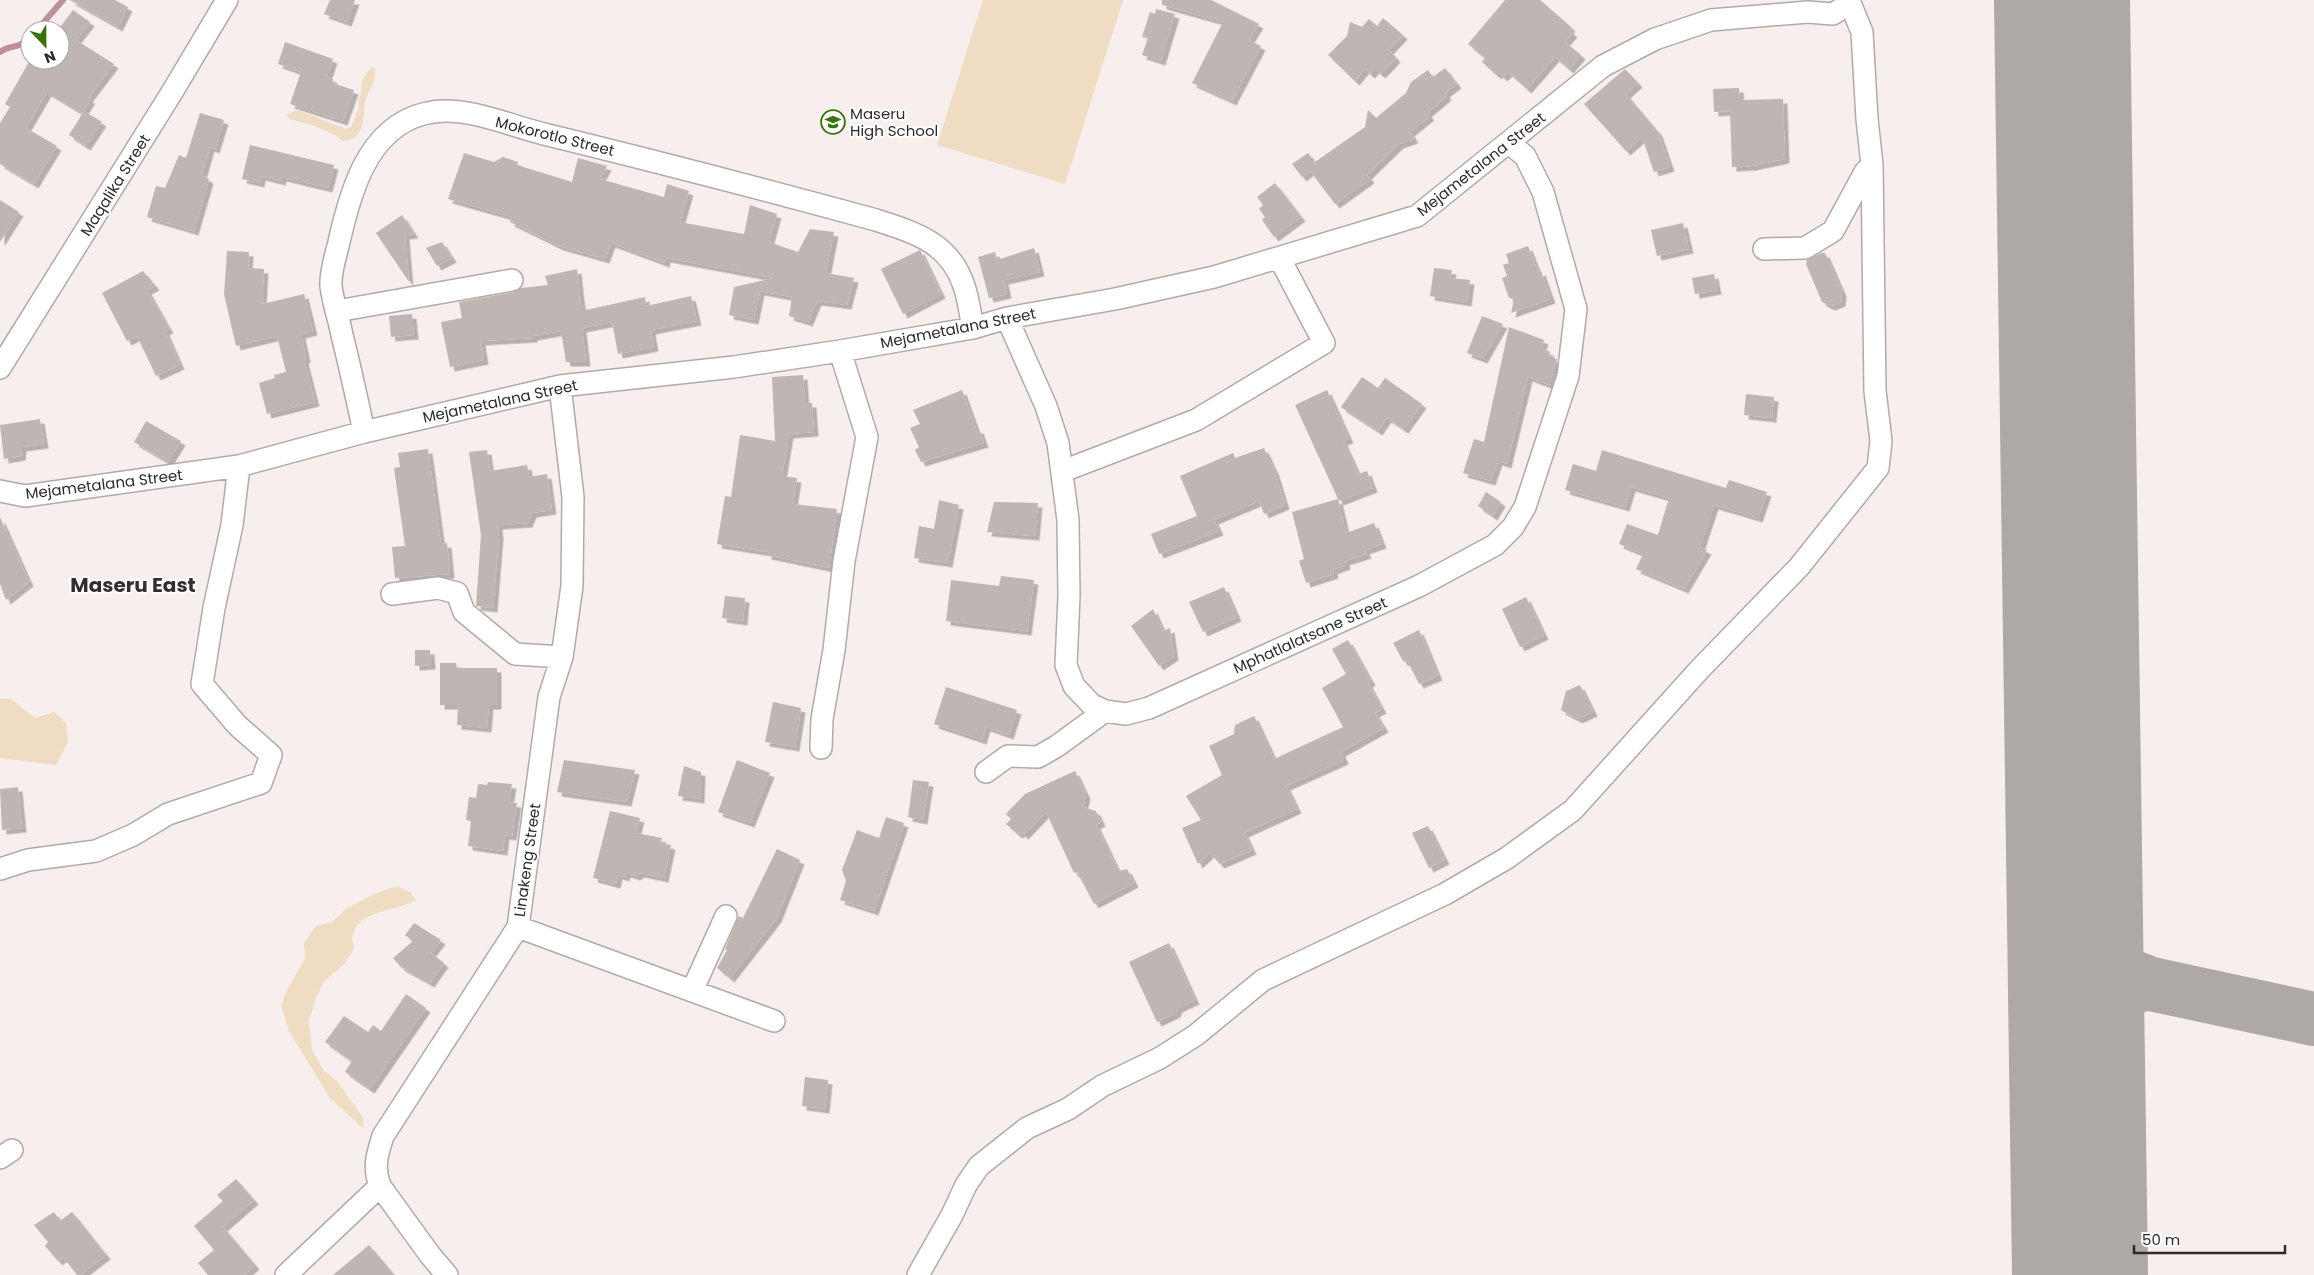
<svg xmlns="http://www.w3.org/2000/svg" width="2314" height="1275" viewBox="0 0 2314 1275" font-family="Poppins,sans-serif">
<defs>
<filter id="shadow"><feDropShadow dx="4.5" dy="4.5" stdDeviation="0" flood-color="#0004"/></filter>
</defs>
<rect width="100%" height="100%" fill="#f7efed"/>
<!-- green -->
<path fill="#efdcc2" d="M983 0H1123L1065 184 937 145Z
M371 67 375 69C376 86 369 87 365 102 362 118 367 138 343 141 332 131 304 121 290 120L287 115 297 110 346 129 351 127 359 108 358 100 361 94 362 80Z
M0 699H11L35 718 54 712 66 723 68 741 56 765 0 758Z
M397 886 410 892 416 900C398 911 359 910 353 934 351 938 354 945 354 949L345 963 323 983 316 997 309 1021 312 1050 324 1071 337 1081 362 1116 364 1129 330 1098 289 1031 281 1006 286 992 305 958 304 943 316 926 332 922 346 909 377 893Z"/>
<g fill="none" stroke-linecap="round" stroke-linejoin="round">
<!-- stream -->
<path stroke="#be8d9e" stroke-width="6" d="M37 30 63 0
M0 52C12 43 17 51 30 37"/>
<!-- taxiway -->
<path stroke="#aea8a7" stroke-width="54" d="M2074 903 2090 946 2098 957 2120 972 2151 984 2314 1019
M2076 1043C2095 1013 2113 985 2151 984"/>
<!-- runway -->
<path stroke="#aea8a7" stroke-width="136" d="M2062 0 2080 1275"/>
</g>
<!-- building -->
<path fill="#bdb6b2" filter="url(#shadow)" d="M70 0H115L128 7 118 27Z
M330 0H355L347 22 324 14Z
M1162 0H1211L1259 24 1249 40 1261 46 1232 101 1192 83 1223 22 1162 5Z
M1505 0H1540L1571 27 1569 30 1573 33 1565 42 1581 55 1569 69 1555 57 1527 89 1508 72 1503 77 1499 73 1497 75 1482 62 1485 58 1468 44Z
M1156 9 1175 14 1161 61 1142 55 1148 38 1142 37 1150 12 1155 14Z
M73 10 90 22 76 40 114 64 88 98 91 99 82 113 47 92 26 128 57 146 34 184 0 164V123L10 107 5 104 30 60H60V30H58Z
M1383 18 1403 35 1389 50 1396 58 1381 74 1375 69 1370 74 1365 69 1355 81 1328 55 1347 36 1350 22 1362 27 1369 19 1377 26Z
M285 42 333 59 327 76 333 79 332 83 354 90 343 121 290 104 301 72 278 64Z
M1445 68 1457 84 1445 93 1447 96 1427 113 1430 116 1410 132 1414 139 1399 144 1367 175 1370 179 1335 204 1310 171 1302 177 1292 164 1308 153 1315 162 1365 127 1368 110 1376 118 1406 93 1411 82 1428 70 1433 77Z
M1625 69 1638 83 1626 94 1658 132 1670 167 1654 172 1642 137 1626 151 1584 104Z
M1739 88 1740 100 1783 99 1785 159 1752 166 1732 167 1730 111 1714 112 1713 89Z
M84 111 102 122 86 146 69 135Z
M200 113 224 120 215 149 210 147 202 175 209 179 194 231 147 217 156 186 165 188 179 155 186 158Z
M250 145 334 165 328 188 282 177 281 181 261 176 260 183 242 179Z
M464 153 494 162 503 157 518 162 517 165 572 182 578 158 607 166 600 179 664 197 667 184 689 191 680 222 744 234 750 205 777 214 769 242 798 252 810 229 834 232 826 273 854 278 847 305 817 301 808 322 789 316 792 297 760 291 754 320 729 315 734 287 774 278 666 258 665 263 611 243 605 259 559 246 510 222 512 217 448 199Z
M1275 183 1301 217 1274 237 1262 220 1265 217 1259 209 1263 205 1257 197Z
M0 200 19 212 0 242Z
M402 215 414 234 405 235 409 282 376 233Z
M1683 223 1689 249 1657 256 1651 230Z
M442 242 452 258 437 266 426 248Z
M1528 246 1538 272 1541 271 1551 299 1511 313 1514 299 1509 298 1502 278 1507 276 1503 265 1509 263 1506 254Z
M1034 248 1040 272 1004 280 1007 294 989 298 978 257 995 252 997 260Z
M920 250 941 294 903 314 881 269Z
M227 251 249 252 248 268 264 269 262 304 304 294 313 331 301 334 306 358 304 359 315 402 267 414 259 383 275 378 274 375 286 372 277 336 236 346 224 294Z
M1821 253H1825L1842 292 1841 302 1831 306 1822 302 1806 264 1807 260Z
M1434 268 1452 270 1450 278 1470 280 1467 302 1430 296Z
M577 269 581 305H585L586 310 645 297 646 306 691 296 697 321 651 330 654 347 618 354 612 322 582 328 586 362H566L561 331 533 336V338L481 341 484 360 450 367 441 322 462 318 459 302 514 292 521 288 548 285 545 276Z
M143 271 155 286 147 290 169 329 165 331 180 365 156 376 137 336 127 341 102 293Z
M1714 274 1717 290 1695 294 1692 278Z
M412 314 414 335 391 337 389 316Z
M1482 316 1503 324 1483 359 1467 353Z
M1509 327 1544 340 1541 348 1550 352 1548 356 1557 359 1549 385 1528 377 1507 464 1498 461 1491 481 1463 473 1474 439 1484 442Z
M803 375 805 403H812L814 432 789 434 782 476 797 478 793 504 837 509 829 568 767 555V552L717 544 725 496 731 497 740 435 775 441 772 377Z
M1362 377 1378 388 1385 378 1422 404 1404 429 1387 418 1378 431 1341 407Z
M962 390 976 429H979L984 443 921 462 915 450 919 447 910 428 920 424 913 410Z
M1327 390 1349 439 1343 441 1358 474 1367 471 1373 488 1339 501 1295 405Z
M1746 394 1774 397 1772 418 1744 415Z
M40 419 44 444 22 447 21 456 4 459 0 425Z
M146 421 181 441 168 462 134 442Z
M1264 448 1275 472 1285 505 1264 514 1259 501 1214 520 1219 531 1159 554 1151 534 1197 516 1180 476 1233 453 1235 458Z
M428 449 441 544 447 543 450 574 395 578 392 547 405 546 394 468 400 467 398 453Z
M487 450 490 471 527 465 529 477 547 474 552 510 532 513 528 523 498 525 499 535 493 608 476 606 481 535 469 452Z
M1602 450 1726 488 1729 480 1767 492 1758 518 1714 505 1700 547 1707 550 1684 589 1636 569 1643 554 1619 544 1627 524 1658 535 1669 498 1631 487 1625 507 1565 490 1573 464 1596 471Z
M1486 492 1501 502 1493 516 1478 506Z
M1338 499 1346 533 1374 523 1382 544 1365 550 1367 554 1345 561 1346 565 1333 570 1334 574 1306 583 1299 561 1304 559 1292 512Z
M939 500 959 505 948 563 914 558 919 526 934 529Z
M994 502 1038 503 1035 536 987 532Z
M0 517 29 582 6 600 0 584Z
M1001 576 1034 580 1027 631 946 621 951 580 999 586Z
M1224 587 1237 617 1203 632 1189 602Z
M725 596 745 598 743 621 722 618Z
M1526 597 1544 635 1520 647 1502 609Z
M1153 609 1163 631 1170 628 1174 656 1159 666 1131 626Z
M1419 630 1438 676 1419 684 1408 662 1403 661 1393 643Z
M1348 640 1371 681 1368 683 1382 709 1375 713 1384 728 1341 752 1344 760 1286 786 1297 809 1244 833 1252 850 1220 864 1210 853 1198 864 1182 828 1201 820 1186 796 1222 775 1209 746 1234 734 1235 725 1254 716 1274 759 1343 727 1322 688 1346 674 1332 649Z
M415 650H430L431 665 415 666Z
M440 663H456L457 668H497V705H489L487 728 457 725 458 705H440Z
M1580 685 1593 712 1578 719 1561 710 1566 691Z
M946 687 1017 710 1009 735 986 727 982 740 934 724Z
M773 702 801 708 795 747 765 742Z
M564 760 635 770 627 802 557 792Z
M737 760 770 773 750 823 718 812Z
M684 766 701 772 700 799 678 796Z
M1075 771 1086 795 1083 807 1096 811 1101 822 1096 825 1118 871 1127 869 1134 883 1094 904 1077 872 1074 873 1046 812 1024 835 1021 832 1018 834 1006 824 1011 819 1006 814 1025 794Z
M913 780 929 782 923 820 908 817Z
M488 782 512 784 509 802 517 803 512 836 505 835 503 851 468 846 471 821 466 820 469 797 476 798 478 784 487 785Z
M18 787 22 828 2 830 0 789Z
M610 811 640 818 636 833 662 838 660 843 671 845 664 878 640 873 636 876 626 873 625 877 618 875 616 884 593 878Z
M886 817 904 823 874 911 840 900 846 881 842 870 857 830 879 838Z
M1428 826 1445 860 1429 868 1412 833Z
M777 849 800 860 777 918 730 978 717 968 727 950 725 949 738 918 739 916 743 918Z
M414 923 441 940 431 953 444 963 430 983 401 967 393 958 413 941 405 935Z
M1169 943 1195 1000 1178 1008 1176 1013 1157 1022 1129 962Z
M406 994 426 1008 370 1089 345 1072 352 1061 325 1042 344 1016 368 1032 373 1025 381 1031Z
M805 1077 828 1080 825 1109 802 1106Z
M236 1179 254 1200 223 1227 255 1265 244 1275H208L198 1263 214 1250 194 1226 223 1201 217 1195Z
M54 1212 60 1221 72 1212 106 1255 80 1275H77L63 1257 58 1261 45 1246 48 1242 34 1225Z
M369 1245 394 1275H333Z"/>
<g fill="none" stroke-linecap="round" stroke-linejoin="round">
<!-- minor casing -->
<g stroke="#b1aaa8" stroke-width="24">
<path id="minor" d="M1764 249 1805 248 1833 231 1865 172 1872 165
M337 311 512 280
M1007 318 1046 406 1058 443 1068 520 1069 596 1066 665 1074 686 1092 705 1105 711 1126 714 1149 708 1419 586 1495 545 1513 527 1525 507 1568 376 1576 309 1543 192 1525 156 1509 143
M0 368 174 89 227 0
M364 432C357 399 350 367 342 335 339 319 333 303 331 286 330 272 336 255 339 242 350 193 367 129 423 114 462 103 506 125 544 134 655 161 766 190 876 220 916 233 950 243 964 286 969 300 970 314 973 328
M1063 471 1196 420 1324 343 1280 259
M0 491 25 496 239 466 364 432 560 386 734 367 840 351 973 328 1007 318 1115 299 1214 277 1417 216 1603 66 1655 39 1711 20 1808 12 1833 14 1850 3V0
M392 594 438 588 457 593 464 612 515 654 562 657
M821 748 822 719 834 650 844 561 867 437 840 351
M986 772 1008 756 1038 757 1057 746 1105 711
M0 869 28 860 96 851 133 835 168 814 261 783 271 755 237 725 202 684 214 608 232 525 239 466
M518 927 774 1021
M692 991 726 916
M0 1158 12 1150
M286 1275 380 1186
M447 1275 430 1255 380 1186C373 1167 377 1155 383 1136L518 927 549 697 562 657 572 586 573 497 560 386
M918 1275 952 1215 966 1185 979 1166 1027 1128 1068 1109 1102 1086 1160 1058 1196 1035 1263 980 1445 894 1507 858 1573 810 1699 670 1799 567 1878 468 1881 441 1875 391 1872 165 1867 119 1862 32 1850 3"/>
</g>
<!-- minor -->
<use href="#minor" stroke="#fff" stroke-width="21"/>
</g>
<!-- icons -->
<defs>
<g id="school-ring" transform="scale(1.25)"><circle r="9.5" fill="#fff" stroke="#37740c" stroke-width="1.5"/><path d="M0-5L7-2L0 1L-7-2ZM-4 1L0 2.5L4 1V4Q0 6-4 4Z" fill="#37740c"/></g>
</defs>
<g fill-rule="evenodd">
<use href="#school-ring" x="833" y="122"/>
</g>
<g text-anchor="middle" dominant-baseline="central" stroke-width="4" stroke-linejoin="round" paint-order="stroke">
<!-- poi labels -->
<g font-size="15" fill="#2d2a2a" stroke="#fff" text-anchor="start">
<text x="850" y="113">Maseru<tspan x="850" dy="17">High School</tspan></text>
</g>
<!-- street labels -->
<g font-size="15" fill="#2d2a2a" stroke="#fff">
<text transform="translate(555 136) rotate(14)">Mokorotlo Street</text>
<text transform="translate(1481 164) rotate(-38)">Mejametalana Street</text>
<text transform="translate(115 185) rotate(-58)">Maqalika Street</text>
<text transform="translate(958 328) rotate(-11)">Mejametalana Street</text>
<text transform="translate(500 401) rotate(-12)">Mejametalana Street</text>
<text transform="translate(104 484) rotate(-7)">Mejametalana Street</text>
<text transform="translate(1310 635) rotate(-24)">Mphatlalatsane Street</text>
<text transform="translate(527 860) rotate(-82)">Linakeng Street</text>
</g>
<!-- district labels -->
<g font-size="20" font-weight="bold" fill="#332e2c" stroke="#fff">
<text x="133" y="585">Maseru East</text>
</g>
</g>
<!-- north arrow -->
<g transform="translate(45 45) rotate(158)"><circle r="24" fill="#ffffff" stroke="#abaaaa"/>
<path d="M0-4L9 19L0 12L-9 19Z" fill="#37740c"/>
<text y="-8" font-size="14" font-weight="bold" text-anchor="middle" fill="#2d2a2a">N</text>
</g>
<!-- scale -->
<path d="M2134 1245v8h151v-8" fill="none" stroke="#2d2a2a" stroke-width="2.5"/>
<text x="2142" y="1245" font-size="15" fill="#2d2a2a" stroke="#ffffff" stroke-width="4" paint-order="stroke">50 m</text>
</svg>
